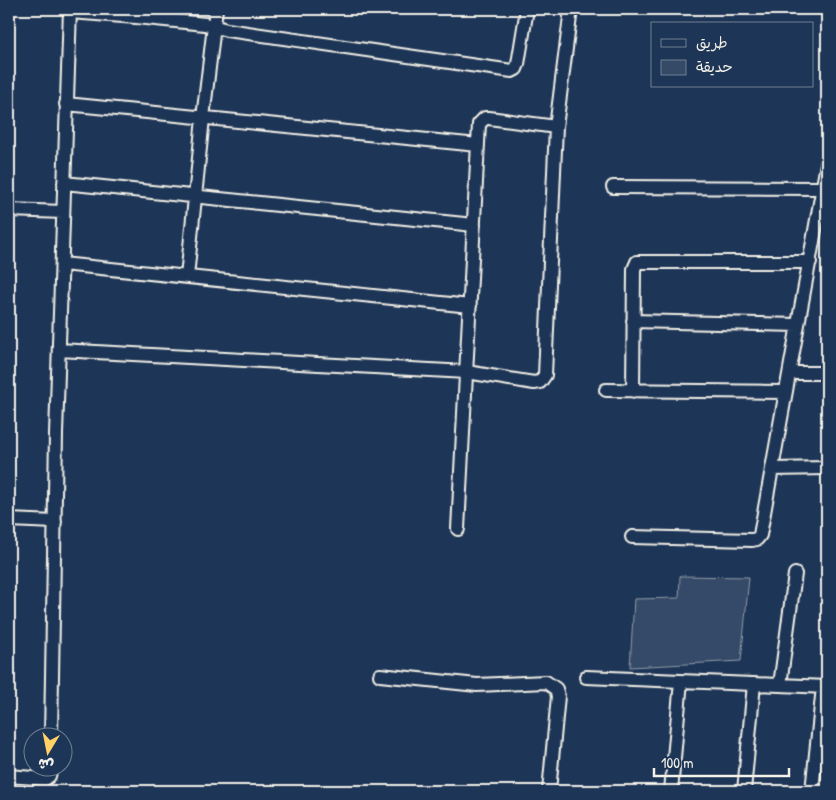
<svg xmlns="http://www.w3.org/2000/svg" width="836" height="800" viewBox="0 0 836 800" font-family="'Patrick Hand','Playpen Sans Arabic',sans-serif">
<rect width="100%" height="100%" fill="#1d3557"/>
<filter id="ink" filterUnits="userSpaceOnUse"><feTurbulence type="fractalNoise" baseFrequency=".02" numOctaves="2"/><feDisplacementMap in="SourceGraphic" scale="10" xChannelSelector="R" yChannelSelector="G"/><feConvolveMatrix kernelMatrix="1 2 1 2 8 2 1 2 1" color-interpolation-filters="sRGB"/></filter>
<g filter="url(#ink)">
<!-- green -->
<path fill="#354a67" stroke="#949ea8" d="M680 576 749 577 741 661 630 667 634 599 679 598Z"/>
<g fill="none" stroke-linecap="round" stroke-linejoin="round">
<!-- minor casing -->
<g stroke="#f4f1e8" stroke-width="16">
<path id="minor" d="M70 12 136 17 205 24 227 30 512 71 516 69 518 64 527 9
M66 104 478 145
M64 183 474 225
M613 187 823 188
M9 210 63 212
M62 264 470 306
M187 277 203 118 216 9
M633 321 798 325
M59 350 467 372 534 383 540 382 545 375 556 127 571 9
M790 373H827
M606 390 786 392
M633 391 634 269 637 262H810
M772 469 827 468
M9 520 55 522
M458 529 479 124 485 118H489L556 127
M632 537 752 540 757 539 760 535 827 164
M380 675 477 685 546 682 556 689 558 696 549 791
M586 677 827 687
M780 685 795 574
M51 738 56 434 70 9
M9 776 45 779 49 776 51 768
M671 791 681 681
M744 791 754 684
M812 791 823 687"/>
</g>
<!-- minor -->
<use href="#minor" stroke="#1d3557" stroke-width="12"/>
</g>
</g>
<!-- margin -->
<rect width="836" height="800" fill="none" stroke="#1d3557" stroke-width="30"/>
<rect x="15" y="15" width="806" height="770" fill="none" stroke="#f4f1e8" stroke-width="2" filter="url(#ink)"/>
<!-- legend -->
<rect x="651" y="22" width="162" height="65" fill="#1d3557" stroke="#738091"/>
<rect x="661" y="39" width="25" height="8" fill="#1d3557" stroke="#738091"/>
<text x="696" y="48" font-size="15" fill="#f4f1e8">طريق</text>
<rect x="661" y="60" width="25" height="15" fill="#354a67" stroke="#738091"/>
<text x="696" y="72" font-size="15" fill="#f4f1e8">حديقة</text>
<!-- north arrow -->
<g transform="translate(48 752) rotate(190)"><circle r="24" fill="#1d3557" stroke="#738091"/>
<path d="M0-4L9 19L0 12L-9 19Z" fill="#ffd166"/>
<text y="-8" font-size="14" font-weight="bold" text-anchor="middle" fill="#f4f1e8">ش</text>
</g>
<!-- scale -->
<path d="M654 768v8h135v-8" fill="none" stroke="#f4f1e8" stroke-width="2.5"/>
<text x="661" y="768" font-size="15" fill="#f4f1e8" stroke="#1d3557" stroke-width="4" paint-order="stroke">100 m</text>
</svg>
